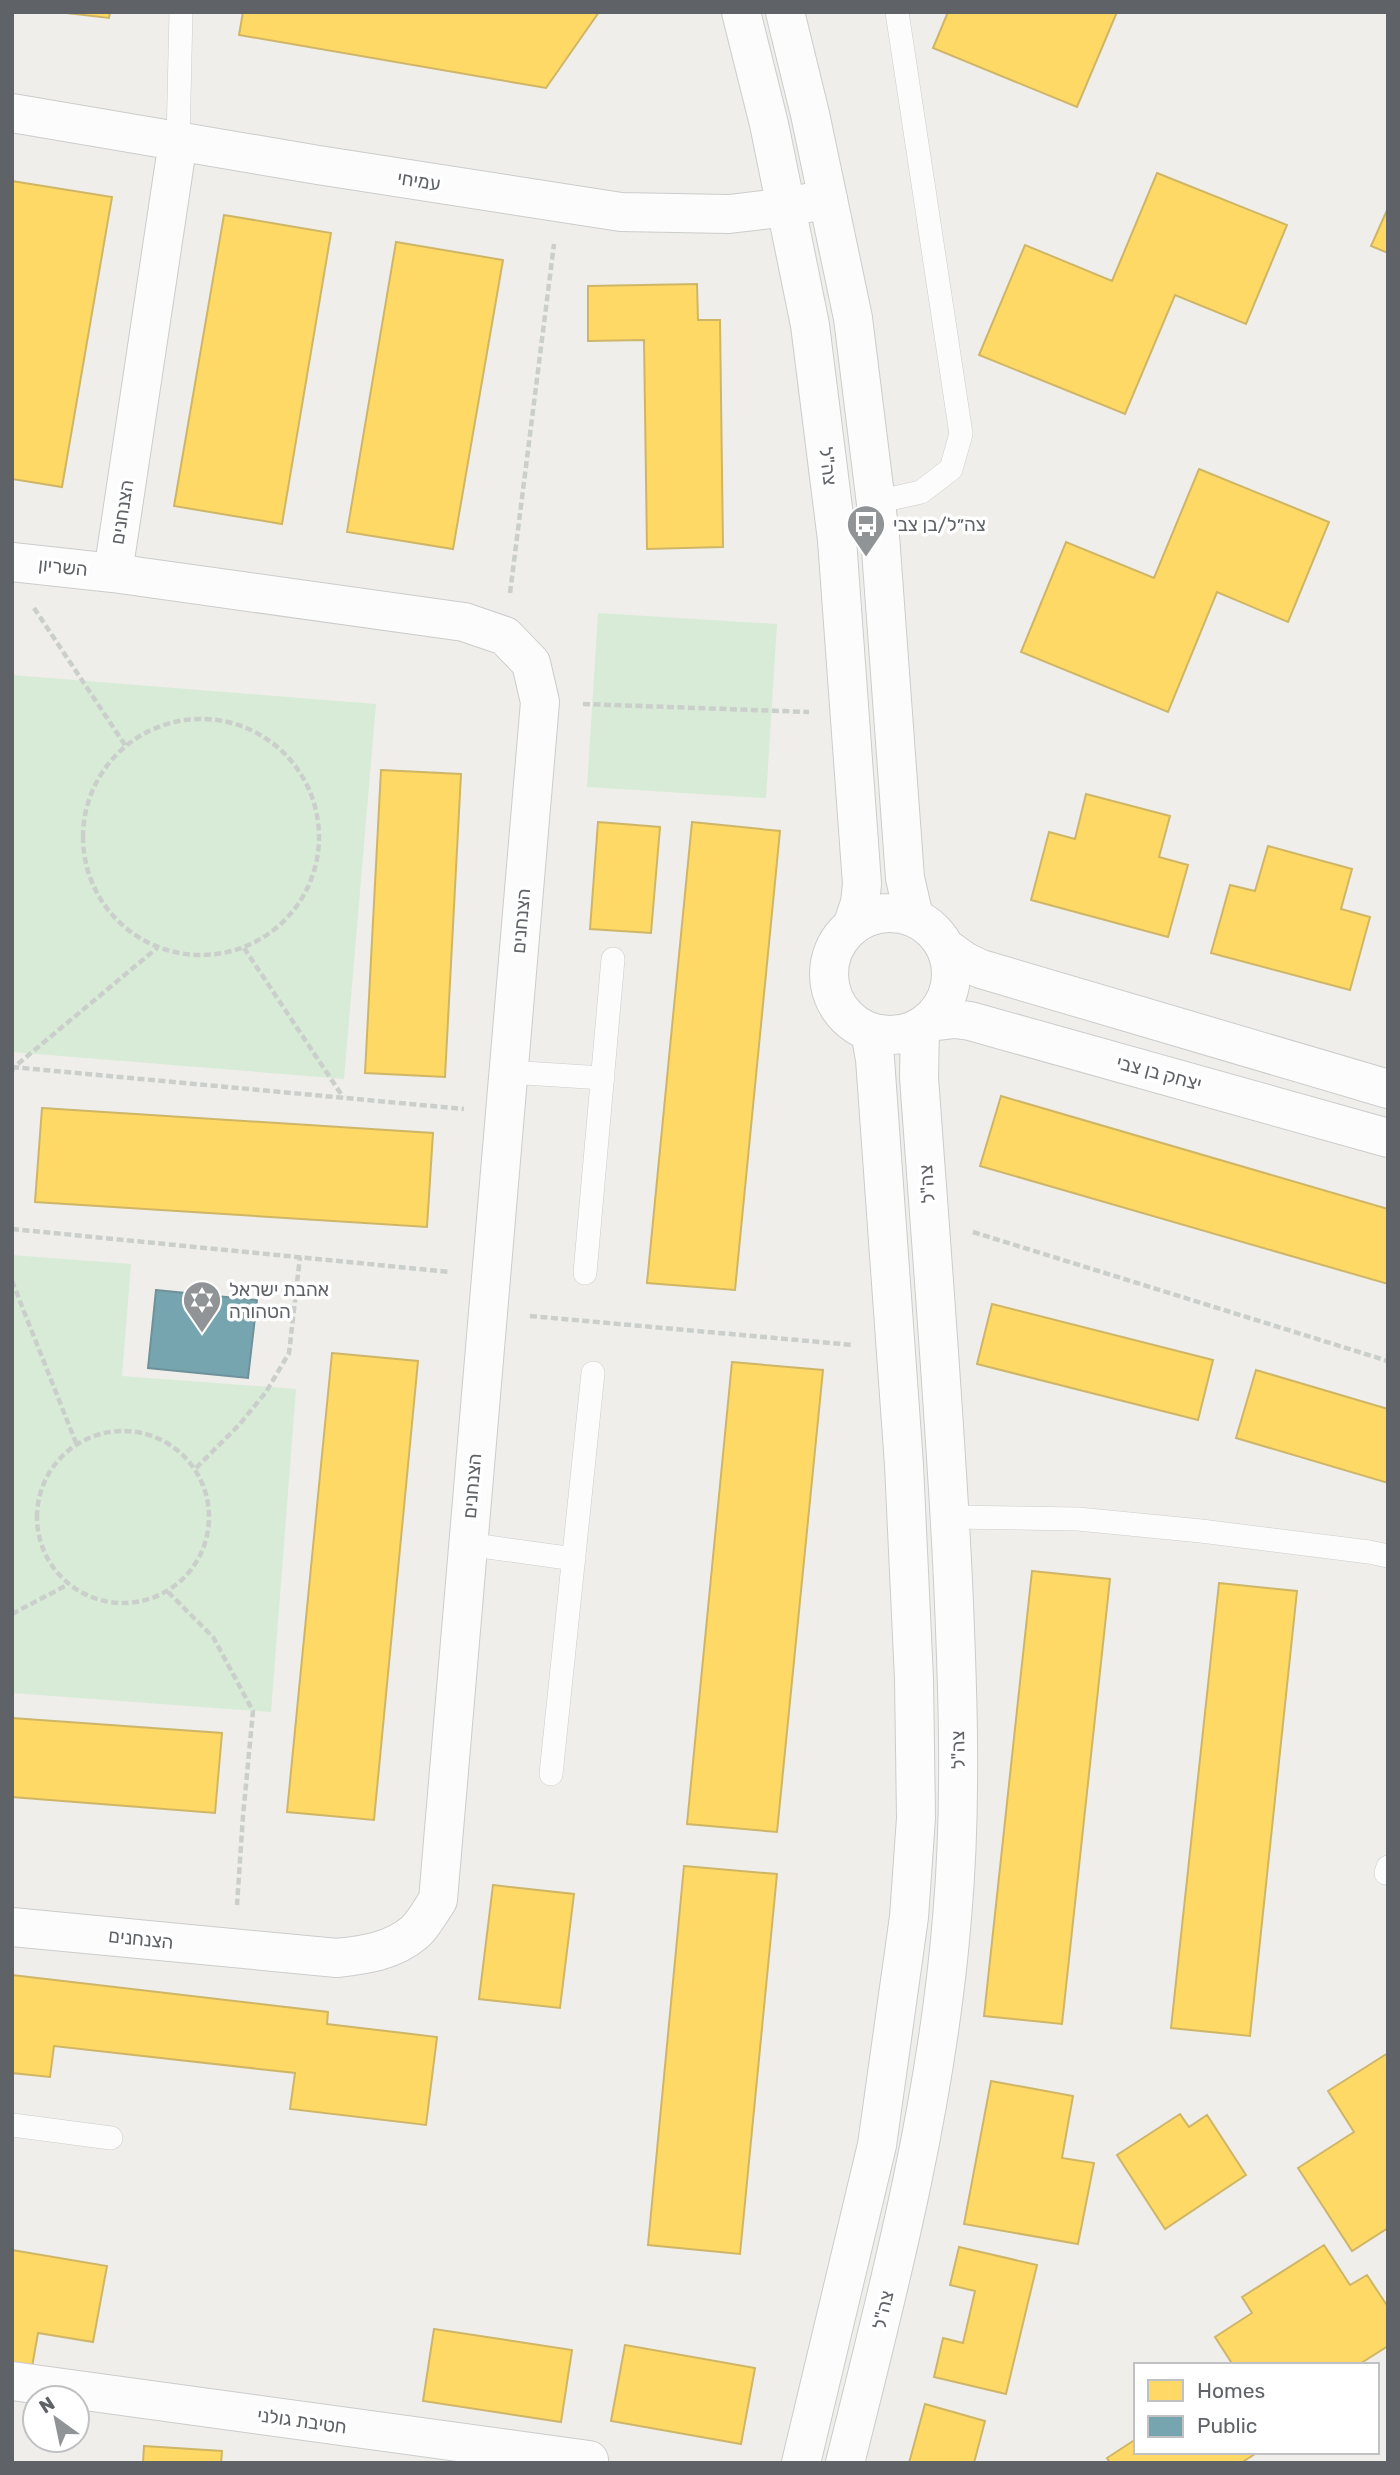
<svg xmlns="http://www.w3.org/2000/svg" width="1400" height="2475" viewBox="0 0 1400 2475" font-family="Rubik,'Noto Sans Hebrew',sans-serif">
<rect width="100%" height="100%" fill="#efeeea"/>
<!-- green -->
<path fill="#d8ebd6" d="M598 613 777 624 766 798 587 787Z
M12 675 376 704 344 1079 12 1052Z
M12 1255 131 1264 122 1376 296 1389 271 1712 12 1693Z"/>
<!-- homes -->
<path fill="#ffd966" stroke="#cfb667" stroke-width="2" d="M58 12H110L109 18Z
M243 12H599L546 88 239 35Z
M948 12H1117L1077 107 933 48Z
M1157 173 1287 225 1246 324 1175 295 1125 414 979 355 1025 245 1112 281Z
M12 181 112 197 62 487 12 479Z
M1388 208V253L1371 246Z
M224 215 331 233 282 524 174 506Z
M396 242 503 260 453 549 347 532Z
M697 284 698 320H720L723 547 647 549 644 340 588 341V286Z
M1199 469 1329 522 1288 622 1217 592 1168 712 1021 652 1066 542 1154 578Z
M381 770 461 774 445 1077 365 1073Z
M1086 794 1170 816 1159 857 1188 865 1168 937 1031 900 1049 832 1075 839Z
M598 822 660 827 651 933 590 929Z
M692 822 780 831 735 1290 647 1283Z
M1268 846 1352 869 1341 909 1370 917 1350 990 1211 953 1230 885 1255 891Z
M1001 1096 1388 1209V1284L980 1166Z
M42 1108 433 1133 427 1227 35 1202Z
M992 1304 1213 1360 1198 1420 977 1364Z
M332 1353 418 1361 374 1820 287 1812Z
M732 1362 823 1370 777 1832 687 1824Z
M1256 1370 1388 1409V1483L1236 1438Z
M1032 1571 1110 1579 1062 2024 984 2016Z
M1219 1583 1297 1591 1250 2036 1171 2028Z
M12 1718 222 1733 215 1813 12 1797Z
M684 1866 777 1874 740 2254 648 2245Z
M493 1885 574 1894 560 2008 479 1999Z
M12 1975 328 2012 327 2024 437 2037 426 2125 290 2109 295 2073 54 2046 50 2077 12 2073Z
M1388 2053V2228L1352 2251 1298 2168 1354 2132 1328 2091Z
M991 2081 1073 2096 1062 2158 1094 2163 1078 2244 964 2224Z
M1180 2114 1189 2127 1207 2115 1246 2175 1165 2229 1117 2155Z
M1324 2245 1350 2285 1367 2275 1388 2307V2346L1358 2365H1233L1215 2337 1252 2313 1242 2297Z
M959 2247 1037 2265 1006 2394 934 2377 943 2338 963 2343 975 2291 950 2285Z
M12 2250 107 2266 93 2342 38 2333 32 2367 12 2364Z
M434 2329 572 2350 561 2422 423 2401Z
M625 2345 755 2368 741 2444 611 2421Z
M925 2404 985 2421 974 2463H909Z
M1136 2439V2452H1254L1255 2454 1241 2463H1110L1107 2458Z
M144 2446 222 2451 221 2463H143Z"/>
<!-- public -->
<path fill="#76a5af" stroke="#6f919a" stroke-width="2" d="M156 1290 257 1300 248 1378 148 1368Z"/>
<g fill="none" stroke-linecap="round" stroke-linejoin="round">
<!-- service casing -->
<g stroke="#cbcccc" stroke-width="24">
<path id="service" d="M178 141 181 12
M876 502 921 492 951 469 961 434 897 12
M508 1072 603 1078
M585 1273 613 959
M950 1517 1078 1519 1201 1531 1369 1552 1388 1556
M467 1544 574 1559
M551 1774 593 1373
M1386 1873 1388 1867
M12 2125 111 2138"/>
</g>
<!-- minor casing -->
<g stroke="#cbcccc" stroke-width="40">
<path id="minor" d="M12 113 318 165 621 212 729 214 787 207 828 199
M12 562 113 573 464 622 505 636 531 663 540 702 438 1900C431 1910 424 1924 415 1932 393 1951 365 1955 337 1958L12 1927
M113 573 178 141
M12 2381 589 2460 588 2463"/>
</g>
<!-- tertiary casing -->
<g stroke="#cbcccc" stroke-width="40">
<path id="tertiary" d="M741 12 769 124 810 325 837 540 862 884 860 903 852 926
M785 12 810 114 853 318 880 536 905 878 914 917
M829 974a61 61 0 1 1 122 0a61 61 0 1 1-122 0Z
M946 948 964 961 981 969 1388 1089
M929 1022 955 1019 970 1021 1388 1138
M801 2463 877 2145 909 1917 916 1818 914 1679 904 1465 875 1059 870 1032
M845 2463C890 2284 937 2103 952 1918 962 1806 958 1694 953 1581 945 1413 931 1245 919 1077L920 1027"/>
</g>
<!-- path -->
<path stroke="#cacfcc" stroke-width="4.5" stroke-dasharray="7 3.5" stroke-linecap="butt" d="M510 593 554 244
M34 608 125 745
M583 704 809 712
M83 837a118 118 0 1 1 236 0a118 118 0 1 1-236 0Z
M244 948 343 1097
M12 1067 464 1109
M12 1072 13 1068 157 948
M12 1229 450 1272
M973 1232 1388 1361
M12 1281 76 1443
M530 1316 853 1345
M37 1517a86 86 0 1 1 172 0a86 86 0 1 1-172 0Z
M196 1468 239 1425 266 1392 289 1353 300 1257
M168 1592 213 1637 253 1711 243 1816 237 1905
M12 1614 67 1585"/>
<!-- service -->
<use href="#service" stroke="#fdfcfc" stroke-width="23"/>
<!-- minor -->
<use href="#minor" stroke="#fdfcfc" stroke-width="38"/>
<!-- tertiary -->
<use href="#tertiary" stroke="#fdfcfc" stroke-width="38"/>
</g>
<!-- icons -->
<defs>
<g id="bus-pin" transform="scale(2.0125)"><path d="M0 17L-7.5 6A9.5 9.5 0 1 1 7.5 6Z" fill="#919496" stroke="#fff"/><path d="M-5-6H5V4H4V6H2V4H-2V6H-4V4H-5ZM-3.5-4V0h7V-4ZM-3.5 1.2v1.5H-2V1.2ZM2 1.2v1.5H3.5V1.2Z" fill="#fff"/></g>
<g id="synagogue-pin" transform="scale(2.0125)"><path d="M0 17L-7.5 6A9.5 9.5 0 1 1 7.5 6Z" fill="#919496" stroke="#fff"/><path d="M0-6.5L5.6 3.2H-5.6ZM0 6.5L5.6-3.2H-5.6Z" fill="#fff"/></g>
</defs>
<g fill-rule="evenodd">
<use href="#bus-pin" x="866" y="524"/>
<use href="#synagogue-pin" x="202" y="1300"/>
</g>
<g text-anchor="middle" dominant-baseline="central" stroke-width="7" stroke-linejoin="round" paint-order="stroke">
<!-- street labels -->
<g font-size="19" fill="#5f6368" stroke="#fff">
<text transform="translate(419 181) rotate(9)">עמיחי</text>
<text transform="translate(828 466) rotate(83)">צה"ל</text>
<text transform="translate(122 512) rotate(-81)">הצנחנים</text>
<text transform="translate(63 567) rotate(6)">השריון</text>
<text transform="translate(521 921) rotate(-85)">הצנחנים</text>
<text transform="translate(1159 1073) rotate(15)">יצחק בן צבי</text>
<text transform="translate(927 1184) rotate(-94)">צה"ל</text>
<text transform="translate(472 1486) rotate(-85)">הצנחנים</text>
<text transform="translate(958 1750) rotate(-91)">צה"ל</text>
<text transform="translate(141 1939) rotate(6)">הצנחנים</text>
<text transform="translate(883 2310) rotate(-77)">צה"ל</text>
<text transform="translate(302 2421) rotate(8)">חטיבת גולני</text>
</g>
<!-- poi labels -->
<g font-size="19" fill="#5f6368" stroke="#fff" text-anchor="start">
<text x="893" y="524">צה״ל/בן צבי</text>
<text x="229" y="1289">אהבת ישראל<tspan x="229" dy="22">הטהורה</tspan></text>
</g>
</g>
<!-- border -->
<rect width="1400" height="2475" fill="none" stroke="#5f6368" stroke-width="28"/>
<!-- legend -->
<rect x="1134" y="2363" width="245" height="91" fill="#ffffff" stroke="#bfc1c3" stroke-width="2"/>
<rect x="1148" y="2380" width="35" height="21" fill="#ffd966" stroke="#bfc1c3" stroke-width="2"/>
<text x="1197" y="2398" font-size="21" fill="#5f6368">Homes</text>
<rect x="1148" y="2416" width="35" height="21" fill="#76a5af" stroke="#bfc1c3" stroke-width="2"/>
<text x="1197" y="2433" font-size="21" fill="#5f6368">Public</text>
<!-- north arrow -->
<g transform="translate(56 2419) rotate(327)"><circle r="33" fill="#ffffff" stroke="#bfc1c3" stroke-width="2"/>
<path d="M0-5L12 26L0 18L-12 26Z" fill="#919496"/>
<text y="-10" font-size="19" font-weight="bold" text-anchor="middle" fill="#5f6368">N</text>
</g>
</svg>
